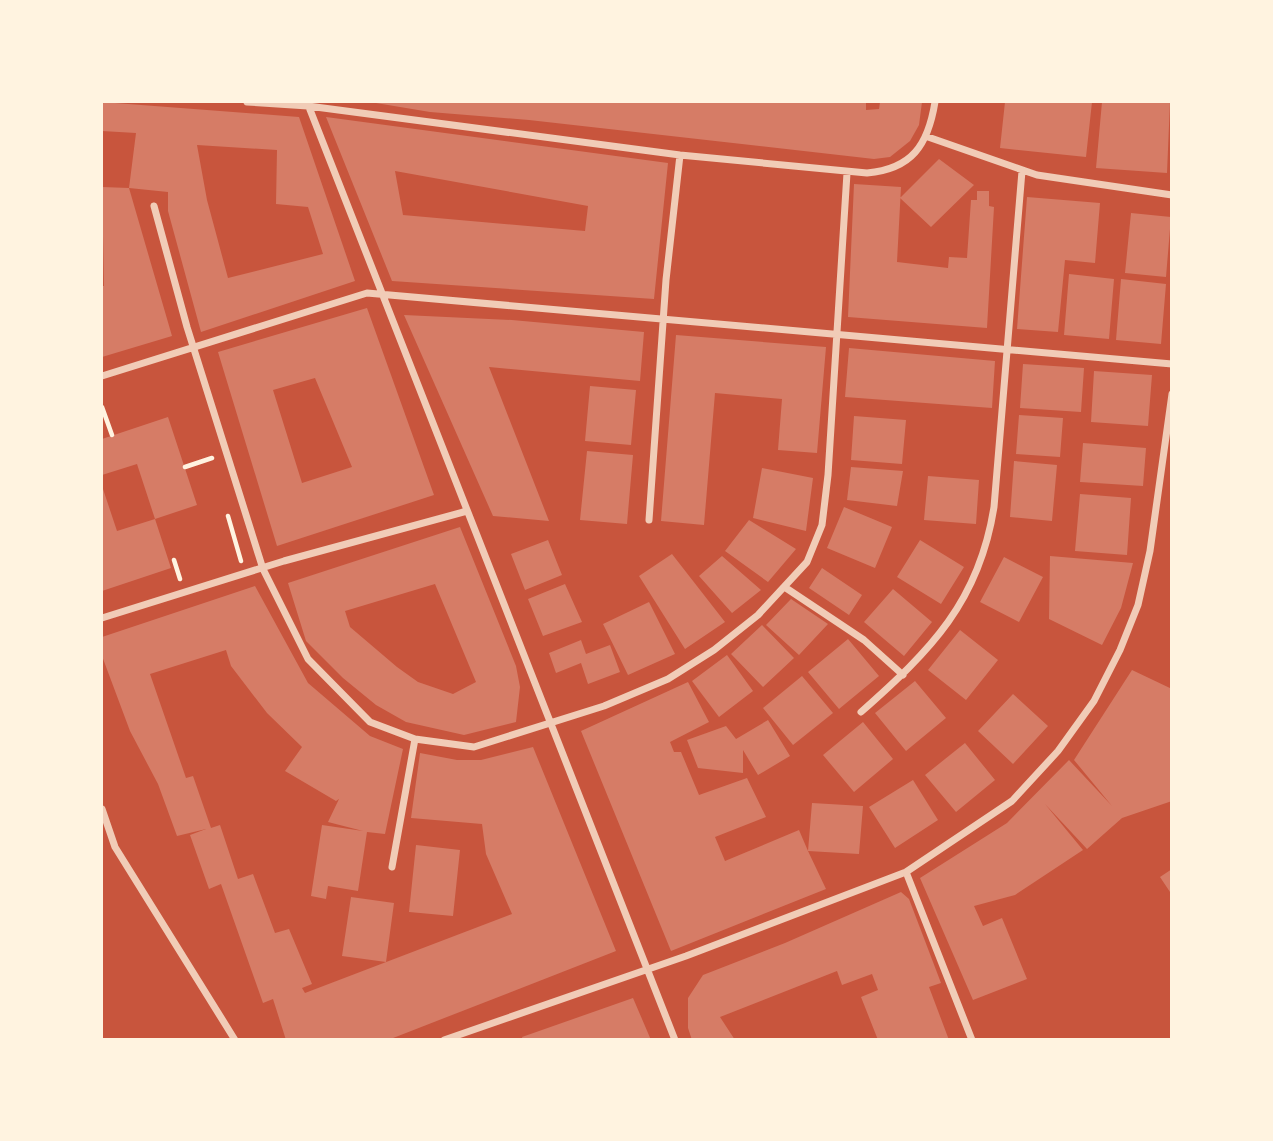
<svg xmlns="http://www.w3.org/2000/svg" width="1273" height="1141" viewBox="0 0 1273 1141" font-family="Poppins,sans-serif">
<rect width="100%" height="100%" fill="#c8553d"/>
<!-- building -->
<path fill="#d67c66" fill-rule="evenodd" d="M102 102 299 117 355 281 201 332 168 211V192L129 188 136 133 102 131ZM197 145 277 150 276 204 308 207 323 254 228 278 207 200Z
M370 102H866V110L879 109 880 102H922L919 125 910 141 890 157 874 159 529 120 430 112Z
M1005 102H1092L1086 157 1000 148Z
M1102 102H1170L1167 173 1096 168Z
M326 117 668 163 654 299 392 281ZM395 171 588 206 585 231 403 215Z
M939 159 974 185 931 227 900 198Z
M854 184 901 187 897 262 948 268 949 257 967 258 971 200H977V191H989V206L994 207 987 328 848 317Z
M102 187 129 188 172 336 102 357V286H104Z
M1027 197 1100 203 1095 263 1065 260 1058 332 1017 329Z
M1131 213 1171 217 1166 277 1125 273Z
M1069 274 1114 279 1109 339 1064 335Z
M1121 279 1166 284 1161 344 1116 340Z
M367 308 434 495 277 546 218 352ZM315 378 352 467 302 483 273 390Z
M404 315 512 320 644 332 640 381 489 367 549 521 493 516Z
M676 335 826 347 817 453 778 450 782 399 715 393 704 525 661 521Z
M849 348 995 361 992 408 845 397Z
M1023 364 1084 368 1081 412 1020 408Z
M1094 371 1152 375 1148 426 1091 422Z
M590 386 636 390 631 445 585 441Z
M1019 415 1063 418 1060 457 1016 454Z
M854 416 906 420 902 464 851 460Z
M168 417 197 505 155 519 137 464 102 475V439Z
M1083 443 1146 448 1143 486 1080 482Z
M587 451 633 455 627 524 580 520Z
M1014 461 1057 465 1052 521 1010 517Z
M851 467 903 471 897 506 847 500Z
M762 468 813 478 806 531 753 518Z
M928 476 979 480 976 524 924 520Z
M102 486 117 531 155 519 171 568 102 591Z
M1080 494 1131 498 1127 555 1075 551Z
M844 507 892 527 875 568 827 548Z
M749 520 796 549 768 582 725 551Z
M460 527 516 666 520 687 516 722 464 735 406 722 376 705 343 678 306 641 288 583ZM435 584 476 682 453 694 418 682 397 667 350 627 345 611Z
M548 540 562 575 525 590 511 554Z
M920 540 964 567 941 604 897 577Z
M672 554 725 622 685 649 639 576Z
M722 556 761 590 732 613 699 576Z
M1050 556 1133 563 1121 608 1102 645 1049 619Z
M1004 557 1043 577 1019 622 980 602Z
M822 568 862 595 849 615 809 588Z
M565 584 582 622 543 636 528 599Z
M255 586 308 683 370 736 403 749 385 834 367 832 358 891 328 886 326 899 311 896 322 825 363 831 328 822 339 799 336 801 285 771 302 747 267 713 231 666 226 650 150 674 186 778 193 776 211 828 220 825 238 879 253 874 275 933 289 929 312 984 302 988 305 993 512 914 486 854 482 824 411 818 420 753 457 760H481L533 747 616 951 388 1040H286L273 999 263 1003 221 884 209 889 190 835 206 829 177 836 158 784 130 731 102 656V637Z
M893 589 932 622 904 656 864 622Z
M791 599 828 624 799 655 766 625Z
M649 602 675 654 628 675 603 624Z
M762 625 794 658 763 687 731 654Z
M960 630 998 660 966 700 928 670Z
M848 639 879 676 839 709 808 672Z
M581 640 586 654 610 645 620 672 588 684 581 663 556 673 549 653Z
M727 655 753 691 719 717 692 681Z
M1132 670 1172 689V801L1122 818 1087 849 1045 804 1083 850 1015 895 974 906 983 926 1002 918 1027 979 973 1000 920 878 1007 823 1069 760 1112 806 1074 760Z
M802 676 833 713 793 745 763 708Z
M915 681 946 718 906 751 875 713Z
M688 682 709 722 670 742 674 752H681L699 795 747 778 766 817 715 837 725 861 799 830 808 851 812 803 863 806 859 854 808 851 826 889 671 951 581 731Z
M1013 694 1048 726 1013 764 978 731Z
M768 720 790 756 758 775 743 750V773L698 768 687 740 726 726 736 739Z
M863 722 893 759 854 792 823 755Z
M965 743 995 780 956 812 925 775Z
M913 780 938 820 895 848 869 807Z
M416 845 460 850 453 916 409 912Z
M1172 869V895L1160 877Z
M901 892 909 899 941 983 929 987 949 1040H878L861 997 878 990 872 974 842 985 837 971 720 1017 735 1040H692L688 1028V998L703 975 785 943Z
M351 897 394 903 386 962 342 956Z
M633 998 651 1040H523L522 1037Z"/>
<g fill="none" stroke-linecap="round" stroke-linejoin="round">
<!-- path -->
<path stroke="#fff3e0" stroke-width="4.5" d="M102 407 112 435
M185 467 212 458
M228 516 241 561
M174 560 180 579"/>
<!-- minor -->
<path stroke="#f1ccb7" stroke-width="7" d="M247 102 308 106 680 155 867 173C912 169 928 145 935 102
M307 102 675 1040
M928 137 1037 175 1172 195
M154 206 187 327 263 569 308 659 370 722 415 739 474 747 604 706 668 679 714 650 758 615 807 562 822 525 828 475 847 173
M102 376 367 293 1172 364
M649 520 666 280 680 155
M786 588 864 640 903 675
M102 618 284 561 467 511
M861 712C931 650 979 602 994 507L1022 171
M102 809 115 847 235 1040
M392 867 415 739
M906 872 972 1040
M444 1040 686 956 906 872 1012 801 1058 751 1094 701 1120 650 1138 605 1150 551 1172 394"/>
</g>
<!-- border -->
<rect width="1273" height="1141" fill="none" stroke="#fff3e0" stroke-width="206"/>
</svg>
